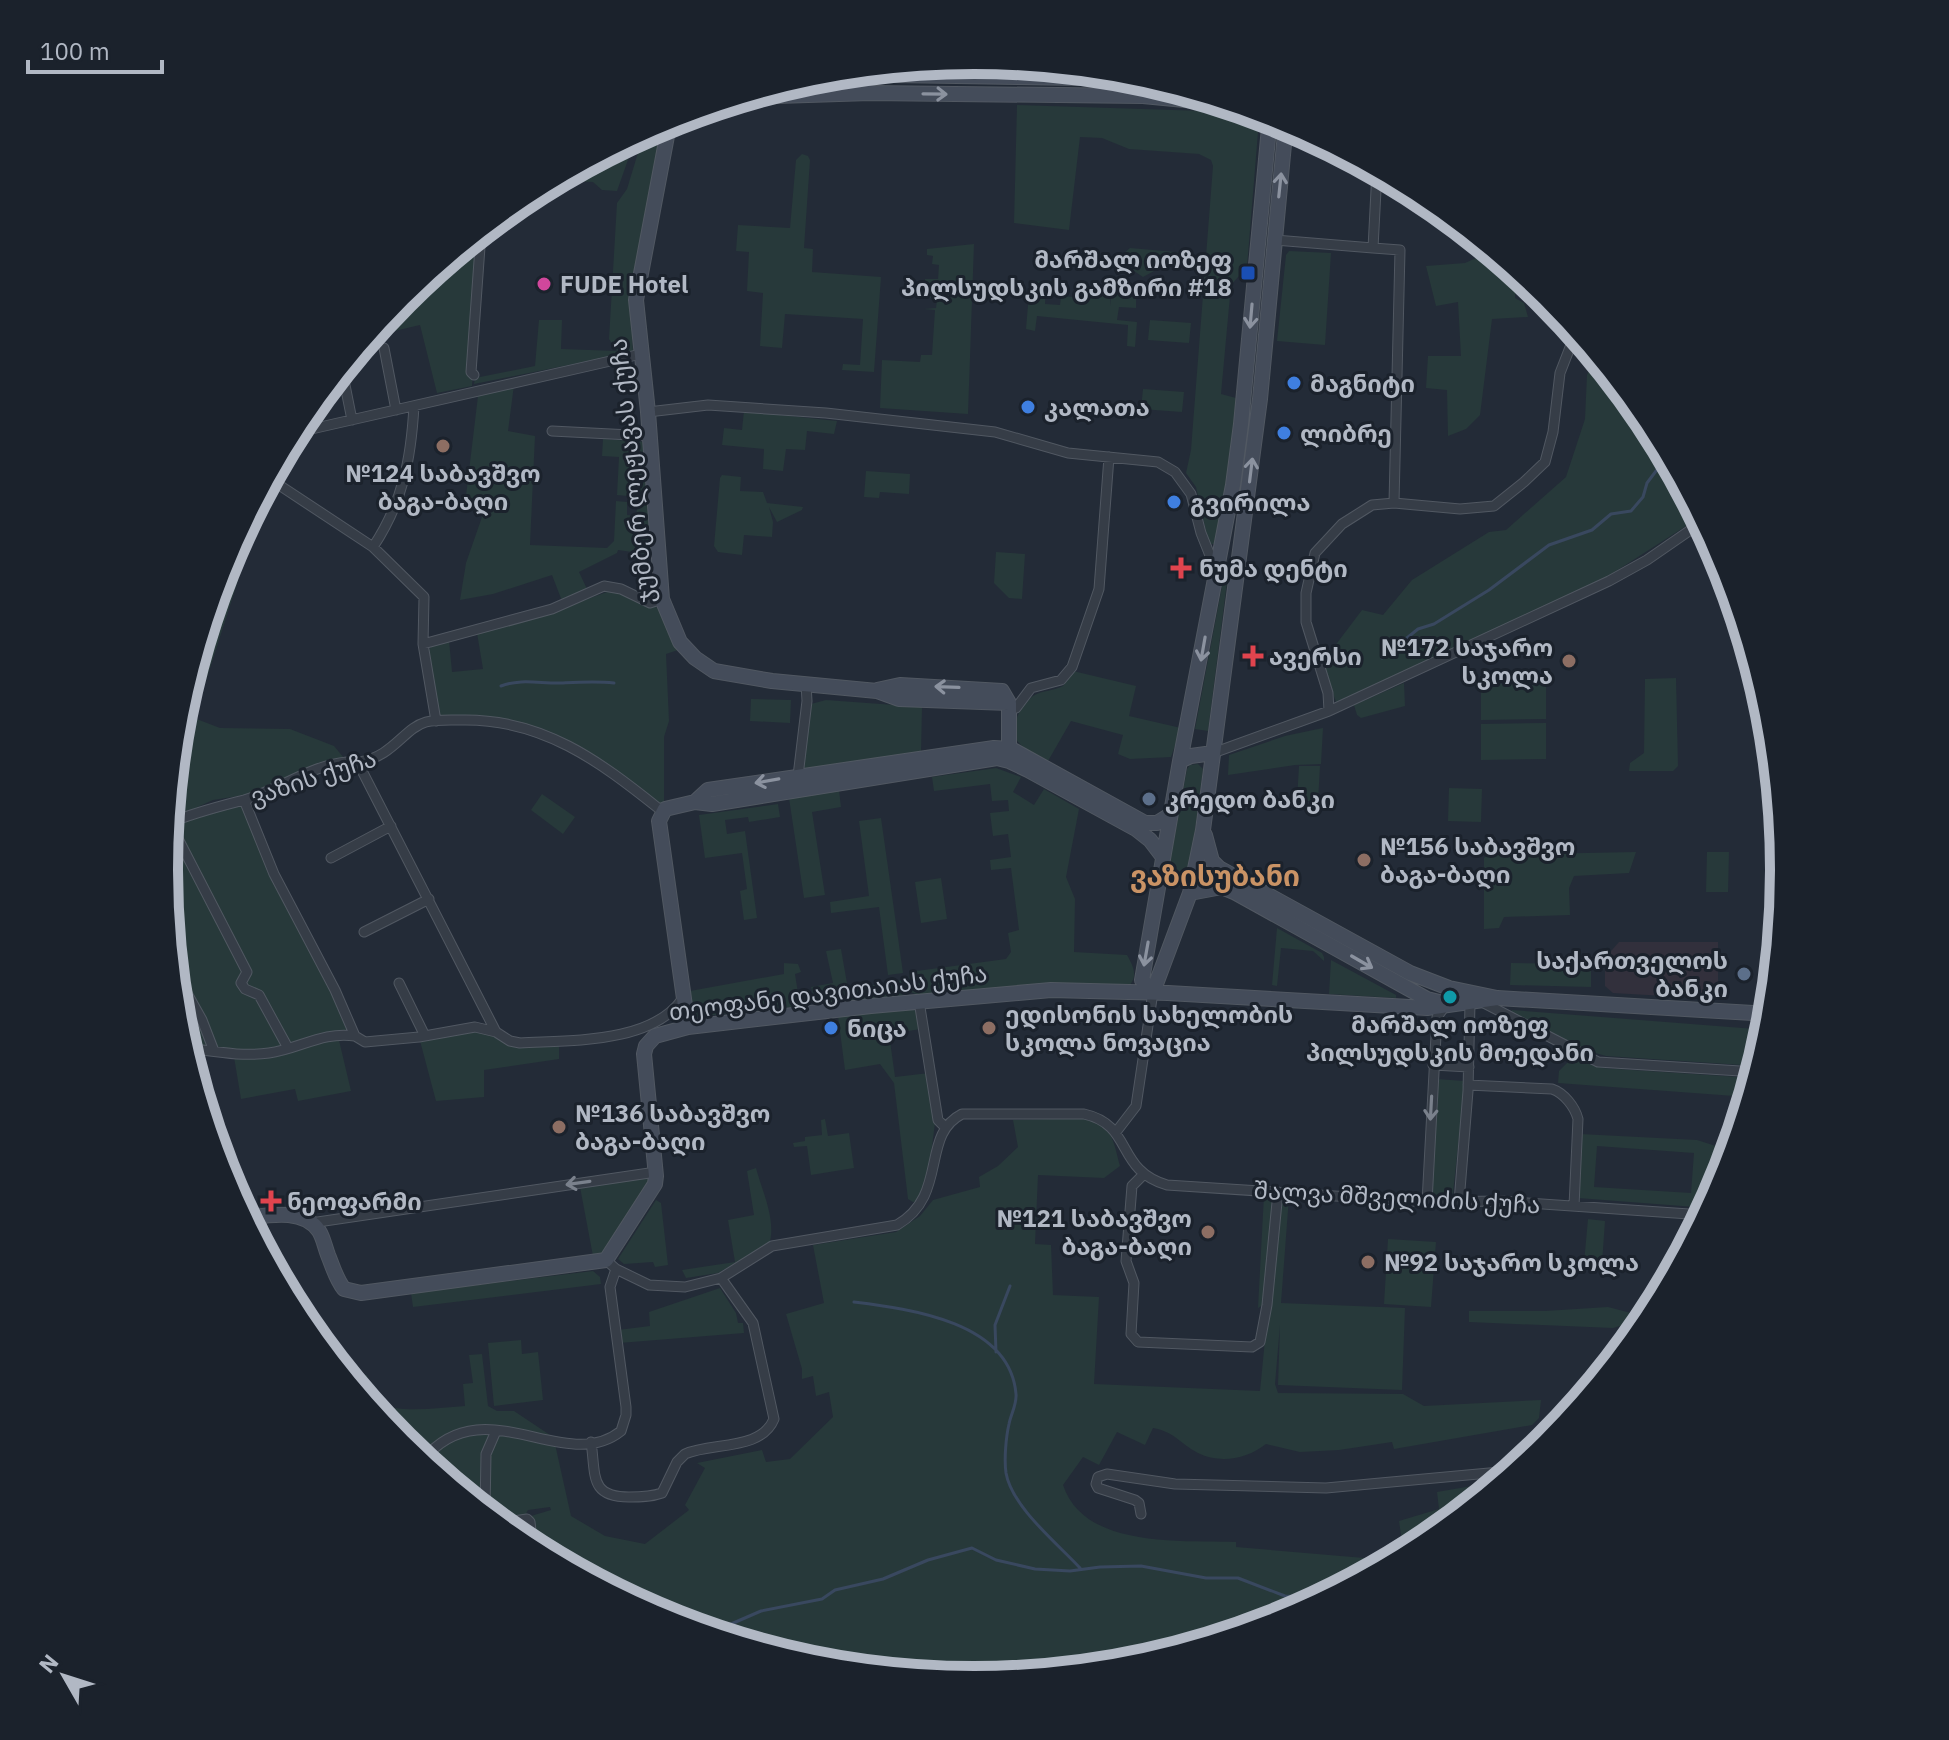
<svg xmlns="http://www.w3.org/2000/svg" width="1949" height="1740" viewBox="0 0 1949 1740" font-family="'IBM Plex Sans','Noto Sans Georgian',sans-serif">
<rect width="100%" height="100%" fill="#232b37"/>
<!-- medical -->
<path fill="#32303c" d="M1619 942H1718V999L1613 993 1605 986V958Z"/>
<!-- green -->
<path fill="#27393a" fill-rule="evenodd" d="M1017 105 1236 112C1249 115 1253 120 1258 132L1247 267 1231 285 1221 394 1236 398 1231 460 1214 544H1210L1208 540 1196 487 1186 473 1191 450 1213 166 1211 160 1199 154 1129 149 1102 138 1080 137 1069 230 1014 223Z
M657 126 659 147 634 276 629 278 633 352 474 384 475 378 535 366 539 320H562L561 349 617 351 609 339 617 203 627 189 644 133Z
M605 154 629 157 617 191 602 190 593 182 556 180Z
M802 154 808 156 810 160 804 248 813 249 812 272 881 277 874 372 842 370 843 364 860 365 863 319 785 314 782 348 760 346 763 293 747 291 749 252 736 251 738 225 790 228 796 160Z
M483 231 472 386 437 393 420 325 369 337 402 297Z
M974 244 968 414 880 408 882 360 920 362 921 355H932L935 310 924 309 936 308 937 299 924 297 925 279H938L939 265 932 264 933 256 927 255V249Z
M1130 248 1187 253 1143 277 1134 271 1122 255Z
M1488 248 1516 272 1515 298 1524 303 1528 317 1492 319 1480 415 1466 429 1448 436 1447 390 1426 388 1428 356H1461L1458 302 1436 306 1426 266 1465 263 1485 254Z
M1289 251 1331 253 1325 345 1277 341 1286 255Z
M1030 281 1046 282 1045 304 1060 305 1061 296 1099 299 1100 288 1111 289 1110 306 1112 293 1136 295V308L1119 307 1117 320 1137 322 1135 347 1127 346 1128 325 1037 316 1035 331 1026 329Z
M1150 320 1191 323 1189 343 1148 340Z
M1596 356 1648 420 1700 517 1599 582 1336 702 1322 663 1362 610 1383 615 1412 580 1489 532 1506 530 1566 477 1585 419 1587 375Z
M514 385 508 431 535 436 530 545 607 548 614 541 616 501 627 502V515L636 516 638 502H651L653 555 618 550 617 553 579 572 587 589 562 601 552 575 493 594 460 600 466 563 482 517 465 504 478 396Z
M1143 389 1184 392 1182 412 1141 409Z
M744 411 837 421 834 434 807 431 805 450 786 449 783 471 763 469 764 449 722 445 724 428 742 430Z
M603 439 646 442 649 496 638 495 637 485 629 484 628 496 617 495 619 457 602 456Z
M866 471 910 474 909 494 880 492 879 498 864 497Z
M722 475 741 477 740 491 763 492 767 503 803 507 802 510 777 522 769 507 773 522 772 537 744 535 742 555 718 552 714 546 720 478Z
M267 483 269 484 194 718 220 728 290 729 334 746 344 758 245 795 213 800 169 820 180 712 226 560Z
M996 552 1025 554 1022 599 1009 598 994 583Z
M1223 581 1227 582 1208 731 1195 729Z
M610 591 622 593 658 608 678 650 666 654 669 721 664 737V806H659L622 775 506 721 437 715 428 652 432 645 449 640 452 672 483 669 477 633 548 613Z
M1073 671 1136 686 1129 716 1181 728 1171 757 1130 759 1118 754 1123 735 1071 721 1048 761C1040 756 1028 752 1021 745 1006 732 1020 705 1033 696 1043 690 1054 691 1063 686Z
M1676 678 1678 766 1673 771H1629L1630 763 1644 753 1645 679Z
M1404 683 1405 706 1361 718 1357 715 1354 705Z
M1546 683V719L1481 720V684Z
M751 699 791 700 790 723 750 721Z
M826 700 922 707 921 753 803 770 801 760 811 704Z
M1546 723V759L1481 760V724Z
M1323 728 1321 764 1295 765 1228 775 1229 755 1285 736Z
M1198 764 1203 769 1190 869 1183 888 1166 882 1187 769 1190 765Z
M1299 766H1320L1318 802 1297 800Z
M996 768 1021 777 1013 792 1034 805 1044 789 1079 809 1066 877 1075 899 1074 952 1127 955C1133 966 1138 975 1130 985L920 996 911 992 909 972 1006 959 1011 952 1008 933 1019 930 1011 868 991 870 990 860 1011 857 1008 834 993 836 990 813 1009 811 1008 800 992 801 990 784 934 791 932 777Z
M1449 788 1482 789 1481 822 1448 821Z
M839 790 841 807 812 812 825 895 804 898 789 798Z
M542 794 575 817 563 834 531 810Z
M242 803 352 1028 271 1051 234 1052 186 1046 180 1028 165 870 169 827 198 815Z
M778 804 780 817 749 822 748 817 725 820 727 834 745 831 757 918 744 920 740 891 747 889 742 853 705 858 699 815Z
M881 818 903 973 888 975 879 907 831 913 830 902 869 896 859 821Z
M1636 852 1629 873 1574 876 1569 888 1570 915 1504 917 1499 928 1484 929V858L1487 855Z
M1707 852H1729L1728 892H1706Z
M941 878 947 919 921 923 915 882Z
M1277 928 1322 953 1324 957V961L1313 951 1281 948 1277 986 1272 985Z
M841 949 848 989 904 980V994L886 1001 825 1006 814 997 811 987 833 983 826 951Z
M1331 960 1396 995V998L1329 994Z
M784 963 798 964 801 972 795 974 800 1006 695 1017 690 991 784 974Z
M1511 963 1591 964V987L1510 985Z
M917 1007 921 1029 889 1034 895 1077 929 1073 936 1115 930 1162 919 1201 913 1202 908 1199 894 1083 880 1064 845 1070 838 1016Z
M1512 1010 1768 1030 1757 1066 1606 1056 1588 1051 1510 1014Z
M475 1028C504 1040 527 1048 559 1045V1059L484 1070V1097L436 1101 419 1037Z
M338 1036 351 1091 298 1101 295 1089 241 1099 234 1057Z
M1569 1061H1579L1602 1068 1754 1078 1748 1097 1558 1083 1559 1071Z
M1436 1079 1465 1081 1453 1193 1449 1197 1433 1198 1430 1194Z
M1084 1118C1113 1125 1113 1140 1120 1166L1104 1178 1038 1175 1035 1244 1051 1245 1053 1295 1099 1297 1094 1384 1260 1391 1279 1196 1289 1197 1281 1303 1405 1308 1402 1390 1278 1385 1280 1325 1275 1384 1278 1393 1403 1394 1424 1406 1541 1400 1539 1418 1532 1425 1394 1449 1392 1442 1339 1450 1300 1452 1266 1444C1247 1459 1220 1464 1198 1453 1179 1443 1175 1432 1153 1428L1145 1445 1117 1432 1099 1465 1083 1457 1063 1485C1084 1549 1182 1540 1236 1542V1547L1376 1559 1401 1556 1284 1619 1132 1665 985 1679C966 1667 944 1664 924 1675L816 1664 664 1618 534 1549 531 1516 551 1510 550 1507 528 1510 524 1517 496 1520 489 1515 486 1496 491 1443 500 1433 555 1444 571 1516 605 1536 645 1544 689 1510 685 1505 705 1468 697 1463 762 1450 766 1462 790 1459 833 1417 829 1392 816 1396 813 1376 802 1379V1369L786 1314 824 1303 813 1245 896 1232 920 1216 933 1200 980 1187 979 1177 998 1166 1018 1147 1013 1120Z
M825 1119 828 1136 849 1133 854 1168 811 1175 807 1146 794 1147 793 1143 805 1141V1137L822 1135 821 1120Z
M1580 1134 1697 1140 1719 1147 1708 1208 1578 1198ZM1597 1146 1694 1153 1691 1193 1594 1187Z
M756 1168C762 1191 777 1221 769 1245L718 1273 686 1278 682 1270 735 1262 728 1220 754 1215 747 1171Z
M648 1176V1182L605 1252 593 1256 580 1187Z
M1264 1195 1274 1199 1263 1305 1258 1308Z
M656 1200 661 1203 668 1265 655 1267 653 1262 624 1264 618 1259Z
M1588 1219 1605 1221 1602 1264 1584 1263Z
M1388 1239 1436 1242 1431 1307 1384 1304Z
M593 1271 600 1277 601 1284 413 1307 411 1293Z
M720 1288 736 1313 738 1323H743L744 1333 619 1343 618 1330 650 1326 649 1312Z
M1608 1307 1631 1313 1632 1319 1627 1324 1613 1328 1469 1322V1311H1545Z
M521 1340 522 1354 538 1352 543 1400 494 1406 488 1343Z
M482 1354 488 1406 497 1411H514L556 1439C507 1433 455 1412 420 1458L401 1442 349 1378 367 1375 372 1402C401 1414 435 1408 465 1406L463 1384 473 1383 469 1355Z
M460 1434 488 1435 489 1438 481 1466V1508L426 1463 434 1451Z
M1501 1481 1424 1544 1404 1555 1399 1521 1439 1509 1437 1492Z"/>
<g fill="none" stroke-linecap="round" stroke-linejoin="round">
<!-- stream -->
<path stroke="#39485f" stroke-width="3" d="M1382 658 1418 629 1434 624 1489 590 1549 545 1592 530 1611 514 1631 511 1643 497 1647 483 1659 467 1669 459
M501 686C522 678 541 684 563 683 581 682 596 681 614 683
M854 1302C911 1309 1010 1322 1016 1394 1017 1404 1011 1414 1009 1424 1006 1437 1004 1459 1006 1473 1012 1507 1057 1543 1080 1568
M996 1352 995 1325 1010 1286
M574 1563 580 1573
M700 1629 731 1624 761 1611 822 1599 835 1590 883 1579 928 1560 972 1548 996 1560 1035 1569 1070 1571 1100 1567 1141 1566 1206 1578H1238L1285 1596 1324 1597"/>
<!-- street casing -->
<g stroke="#515862" stroke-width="11">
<path id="street" d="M1275 240 1373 248 1377 171
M1373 248 1400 250 1394 503
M415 287 417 299
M384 348 396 410
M342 370 352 420
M474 375 471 372 481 233
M648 412 708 405 826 413 995 432 1068 453 1158 462 1175 472 1191 494 1201 533 1215 568
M552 431 650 436
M294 433 641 354
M270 479 373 547 424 597 423 644 436 721
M373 547C403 502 411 459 414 406
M423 644 552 609 604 586 621 589 650 603 662 599
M1010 710 1016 708 1031 688 1061 680 1072 667 1099 589 1109 457
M1329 711 1328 693 1306 622V593L1315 553 1342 524 1372 505 1394 503 1460 509 1494 506 1524 482 1545 462 1553 432 1560 373 1576 332
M1213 753 1329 711 1609 581 1647 560 1702 522
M358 763 496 1032
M798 776 807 701 806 684
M244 800 274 874 335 990 355 1036 365 1042 419 1037 475 1027 496 1032 510 1041 520 1043C570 1040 652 1044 683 998
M169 823C196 812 217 807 244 800 279 790 311 765 347 762 358 761 348 764 359 762 393 757 404 728 426 722 437 719 451 720 463 720 543 719 599 761 658 808L665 809
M170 823 247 972 241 983 245 989 259 995 288 1048
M331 858 391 826
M364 932 429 899
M1776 956C1774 932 1768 909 1783 888
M174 970 202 1020 214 1051
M399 983 425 1036
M919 1001 938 1120 945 1127
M1482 1002 1598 1062 1756 1072
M186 1048C213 1051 241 1057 269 1053 299 1049 323 1031 355 1036
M1433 1065 1469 1067
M1468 1085 1552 1089C1564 1093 1575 1107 1578 1119L1574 1206
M1116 1132 1136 1106 1153 992
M1143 1175 1132 1186 1126 1261 1134 1283 1131 1334 1138 1342 1252 1347 1260 1342 1267 1305 1278 1192
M1427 1202 1437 1017 1446 1005
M1459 1202 1468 1091 1470 1003
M260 1216 267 1257
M311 1223 656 1172
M606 1260 616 1269 649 1285 685 1287 721 1278 772 1246 897 1225C949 1195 920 1135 962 1114H1084C1134 1125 1115 1170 1167 1185L1427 1202 1500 1201 1704 1215
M591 1442C596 1475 589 1497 629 1497 640 1497 651 1497 662 1493L677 1462 685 1454C712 1442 761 1451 774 1419L753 1323 721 1278
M423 1460C483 1386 565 1476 621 1431L626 1415V1407L610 1287 616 1269
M485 1511 486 1454 496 1431
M1141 1514 1139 1503 1135 1500 1098 1488 1096 1484 1098 1477 1107 1474 1175 1484 1326 1488 1500 1472 1528 1452 1540 1448
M499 1523 527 1519 530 1522 533 1548"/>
</g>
<!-- secondary casing -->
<g stroke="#515862" stroke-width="16">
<path id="secondary" d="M831 74 1145 79
M745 97 870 93 1143 96 1226 104
M676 118 667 136 636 300 648 412 662 599 680 642 695 658 714 671 772 681 877 691 899 699 1009 703
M877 690 900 685 1002 691 1009 703V758
M1180 761 1191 756 1213 753
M695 802 708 790 994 748 1011 749 1145 823H1157L1170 815
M1205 835 1212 861 1219 868 1410 973 1449 988 1497 998 1770 1014
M1190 893 1222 887 1234 892 1427 999 1443 1003
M1153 992 1142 980 1180 761 1233 485 1241 424 1270 117
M1153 992 1190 893 1203 830 1260 399 1286 123
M688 1027 659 821 665 809 695 802 712 804 997 758 1009 761 1028 770 1136 829 1150 840 1163 857
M246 1218C269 1215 304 1208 319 1231 323 1237 325 1247 328 1255 333 1267 336 1279 344 1289L361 1293 606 1260 655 1184 656 1176 644 1054 646 1046 655 1036 688 1027 871 1006 1051 990 1168 993 1427 1008 1497 998"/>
</g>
<!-- street -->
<use href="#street" stroke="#363d47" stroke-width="9"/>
<!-- secondary -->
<use href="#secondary" stroke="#444c5a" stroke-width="14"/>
</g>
<!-- one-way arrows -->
<defs><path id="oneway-shaft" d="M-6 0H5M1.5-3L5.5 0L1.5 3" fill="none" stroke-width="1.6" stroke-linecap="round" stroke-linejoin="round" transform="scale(2)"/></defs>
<g stroke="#8b929f">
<use href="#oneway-shaft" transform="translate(935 94) rotate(1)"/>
<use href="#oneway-shaft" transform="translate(1280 185) rotate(-84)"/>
<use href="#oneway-shaft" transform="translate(1251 316) rotate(95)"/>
<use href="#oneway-shaft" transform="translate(1251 470) rotate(-83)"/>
<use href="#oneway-shaft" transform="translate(1203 649) rotate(100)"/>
<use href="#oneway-shaft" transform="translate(947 687) rotate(-178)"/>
<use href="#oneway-shaft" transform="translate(767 781) rotate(170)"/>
<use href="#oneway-shaft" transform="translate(1146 954) rotate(100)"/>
<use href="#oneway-shaft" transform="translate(1362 962) rotate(30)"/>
</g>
<g stroke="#7a818c">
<use href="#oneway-shaft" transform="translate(1431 1108) rotate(93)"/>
<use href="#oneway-shaft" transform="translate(578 1183) rotate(172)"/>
</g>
<!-- markers -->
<rect fill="#1a4fb4" stroke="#1b222c" stroke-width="3" x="1240" y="265" width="16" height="16" rx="4"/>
<circle fill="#d1479c" stroke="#1b222c" stroke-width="3" cx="544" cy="284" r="8"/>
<g fill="#3f7fe0" stroke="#1b222c" stroke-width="3">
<circle cx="1294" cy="383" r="8"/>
<circle cx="1028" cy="407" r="8"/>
<circle cx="1284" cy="433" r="8"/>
<circle cx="1174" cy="502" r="8"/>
<circle cx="831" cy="1028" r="8"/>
</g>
<g fill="#8d6e63" stroke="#1b222c" stroke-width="3">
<circle cx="443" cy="446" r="8"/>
<circle cx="1569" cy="661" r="8"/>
<circle cx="1364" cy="860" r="8"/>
<circle cx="989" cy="1028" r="8"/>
<circle cx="559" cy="1127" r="8"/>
<circle cx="1208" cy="1232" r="8"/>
<circle cx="1368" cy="1262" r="8"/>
</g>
<g fill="#e0444e" stroke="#1b222c" stroke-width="3">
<path d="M1177 556h8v8h8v8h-8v8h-8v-8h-8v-8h8z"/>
<path d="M1249 644h8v8h8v8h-8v8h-8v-8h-8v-8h8z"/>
<path d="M267 1189h8v8h8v8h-8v8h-8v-8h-8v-8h8z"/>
</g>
<g fill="#5c6f8a" stroke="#1b222c" stroke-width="3">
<circle cx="1149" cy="799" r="8"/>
<circle cx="1744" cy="974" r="8"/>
</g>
<circle fill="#0f9aa8" stroke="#1b222c" stroke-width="3" cx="1450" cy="997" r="8"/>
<g text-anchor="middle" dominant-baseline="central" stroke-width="6" stroke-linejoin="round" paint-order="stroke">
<!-- poi labels -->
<g font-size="24" font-weight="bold" fill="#b1b8c4" stroke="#1b222c" text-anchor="start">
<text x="1232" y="259" text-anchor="end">მარშალ იოზეფ<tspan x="1232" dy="28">პილსუდსკის გამზირი #18</tspan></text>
<text x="560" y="284">FUDE Hotel</text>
<text x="1310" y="383">მაგნიტი</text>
<text x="1044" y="407">კალათა</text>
<text x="1300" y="433">ლიბრე</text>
<text x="443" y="473" text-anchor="middle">№124 საბავშვო<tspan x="443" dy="28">ბაგა-ბაღი</tspan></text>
<text x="1190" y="502">გვირილა</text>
<text x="1199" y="568">ნუმა დენტი</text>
<text x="1553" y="647" text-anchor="end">№172 საჯარო<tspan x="1553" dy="28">სკოლა</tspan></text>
<text x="1269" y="656">ავერსი</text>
<text x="1165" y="799">კრედო ბანკი</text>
<text x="1380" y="846">№156 საბავშვო<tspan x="1380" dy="28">ბაგა-ბაღი</tspan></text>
<text x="1728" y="960" text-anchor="end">საქართველოს<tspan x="1728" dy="28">ბანკი</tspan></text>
<text x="1005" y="1014">ედისონის სახელობის<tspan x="1005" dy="28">სკოლა ნოვაცია</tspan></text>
<text x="1450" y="1024" text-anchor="middle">მარშალ იოზეფ<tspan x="1450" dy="28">პილსუდსკის მოედანი</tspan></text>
<text x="847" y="1028">ნიცა</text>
<text x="575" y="1113">№136 საბავშვო<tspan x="575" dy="28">ბაგა-ბაღი</tspan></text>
<text x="287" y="1201">ნეოფარმი</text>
<text x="1192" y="1218" text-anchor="end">№121 საბავშვო<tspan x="1192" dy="28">ბაგა-ბაღი</tspan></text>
<text x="1384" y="1262">№92 საჯარო სკოლა</text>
</g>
<!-- street labels -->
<g font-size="24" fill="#b1b8c4" stroke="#1b222c">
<text transform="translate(631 471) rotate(-96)">ჯუმბერ ლეჟავას ქუჩა</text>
<text transform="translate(313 777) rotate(-18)">ვაზის ქუჩა</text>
<text transform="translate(828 992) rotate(-7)">თეოფანე დავითაიას ქუჩა</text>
<text transform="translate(1397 1197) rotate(3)">შალვა მშველიძის ქუჩა</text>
</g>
<!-- quarter labels -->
<g font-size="28" font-weight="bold" fill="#ca9365" stroke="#1b222c">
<text x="1215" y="875">ვაზისუბანი</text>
</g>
</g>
<!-- crop -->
<path d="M0 0H1949V1740H0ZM178 870a796 796 0 1 1 1592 0a796 796 0 1 1-1592 0Z" fill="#1b222c" fill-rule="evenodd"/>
<path fill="none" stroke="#b1b8c4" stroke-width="10" d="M178 870a796 796 0 1 1 1592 0a796 796 0 1 1-1592 0Z"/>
<!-- north arrow -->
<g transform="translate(64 1676) rotate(309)" stroke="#1b222c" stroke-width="6" paint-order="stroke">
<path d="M0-6L14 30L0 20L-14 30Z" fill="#b1b8c4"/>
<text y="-12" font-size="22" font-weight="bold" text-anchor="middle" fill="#b1b8c4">N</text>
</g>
<!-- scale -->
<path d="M28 60v12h134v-12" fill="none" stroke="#b1b8c4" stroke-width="4"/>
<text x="40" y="60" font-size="24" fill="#b1b8c4" stroke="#1b222c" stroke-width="6" paint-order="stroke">100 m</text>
</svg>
